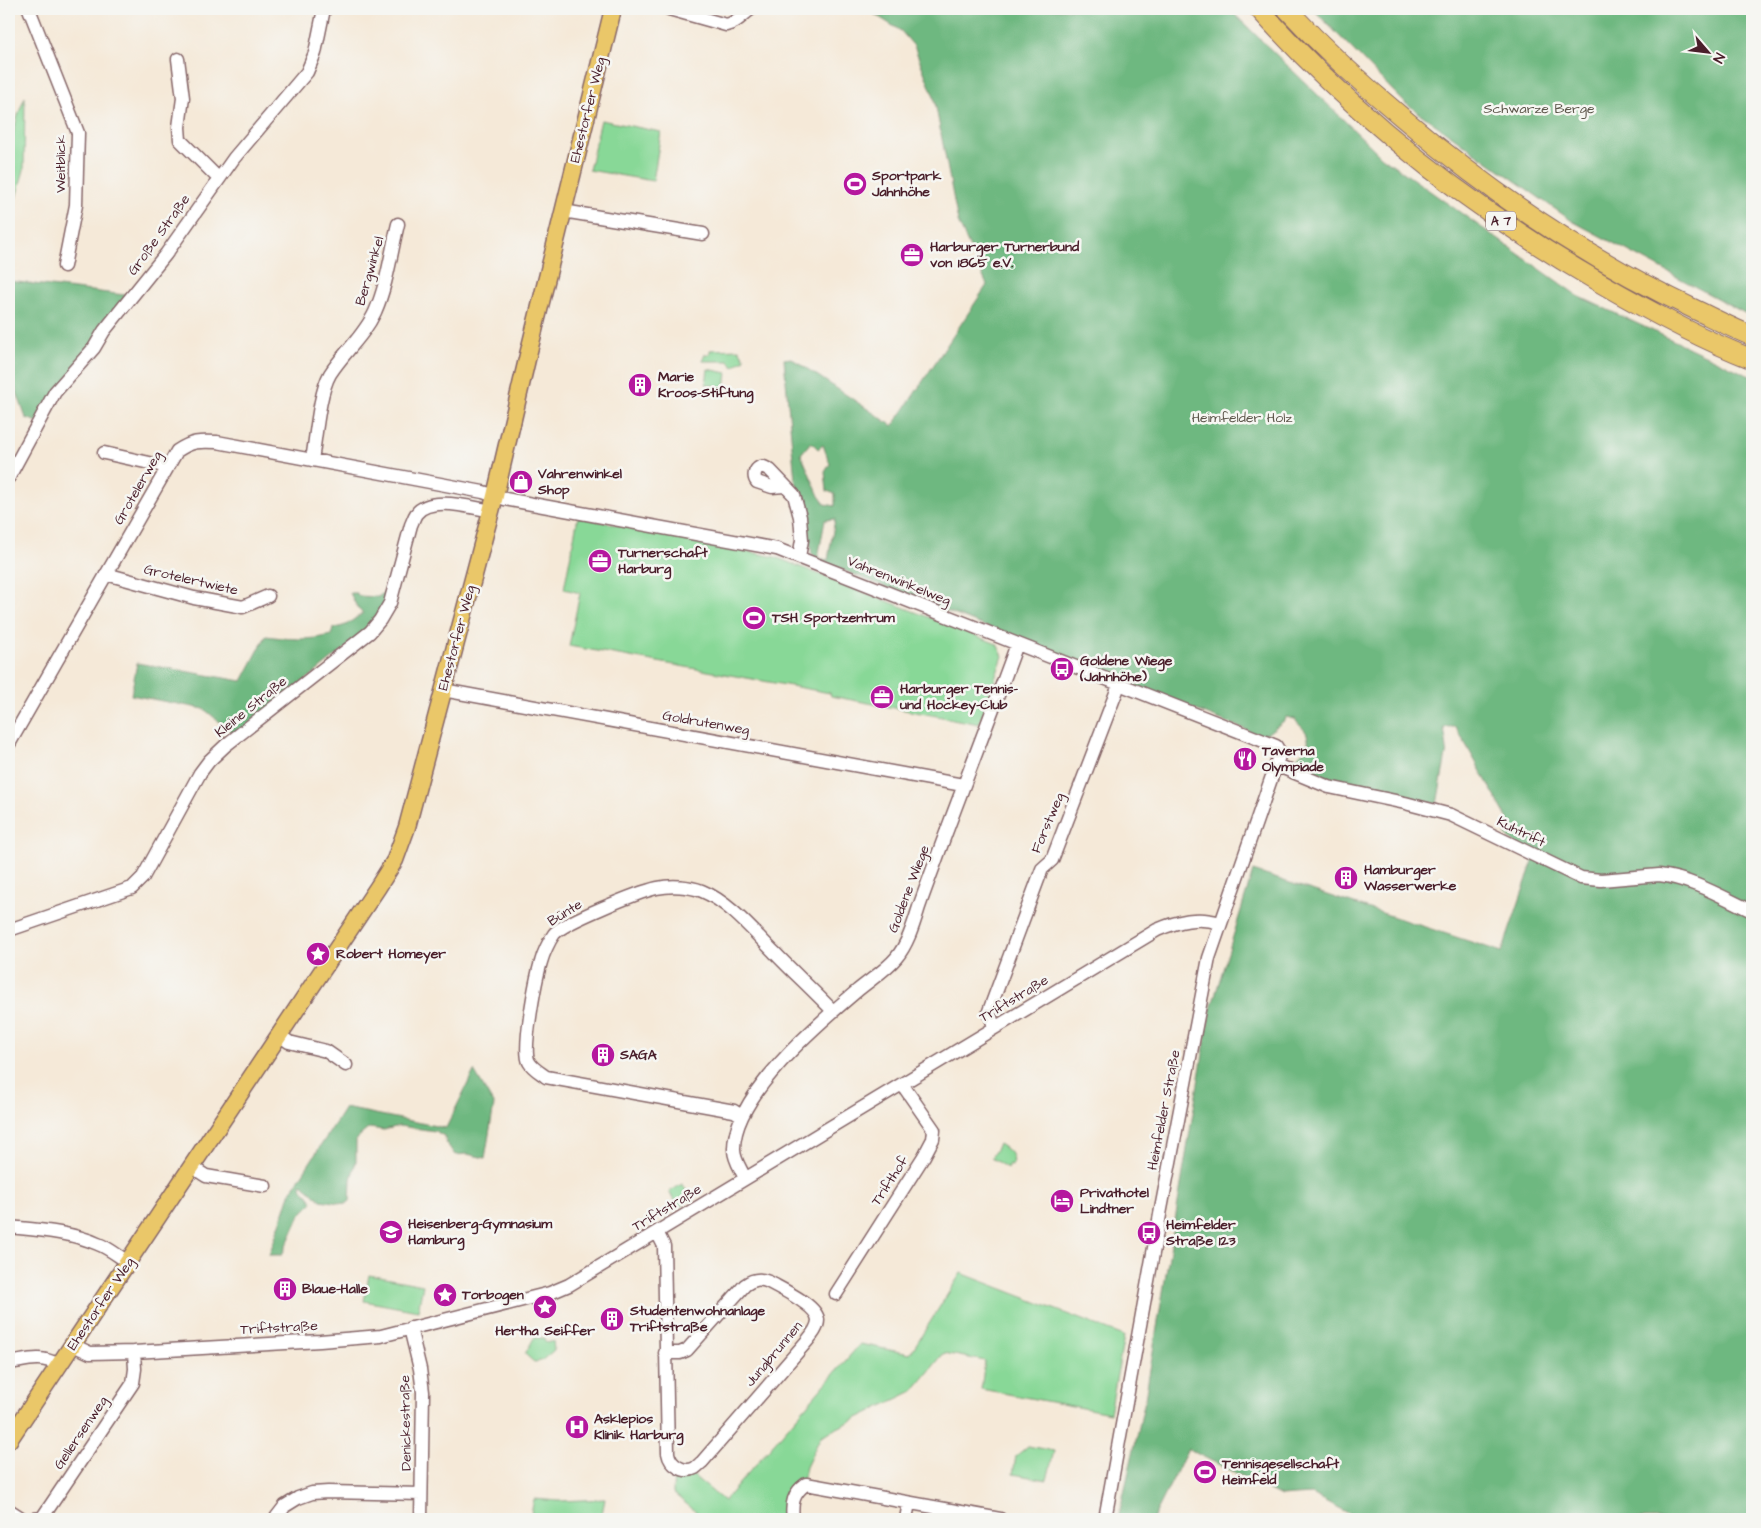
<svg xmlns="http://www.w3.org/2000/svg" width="1761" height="1528" viewBox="0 0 1761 1528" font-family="'Architects Daughter',sans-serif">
<rect width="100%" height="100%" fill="#f6f6f2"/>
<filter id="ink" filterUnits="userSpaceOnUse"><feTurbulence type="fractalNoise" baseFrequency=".02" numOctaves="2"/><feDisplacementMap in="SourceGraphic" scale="10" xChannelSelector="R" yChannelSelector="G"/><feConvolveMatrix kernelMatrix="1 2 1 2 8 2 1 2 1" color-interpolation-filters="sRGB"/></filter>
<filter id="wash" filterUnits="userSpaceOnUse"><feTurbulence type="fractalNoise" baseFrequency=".0096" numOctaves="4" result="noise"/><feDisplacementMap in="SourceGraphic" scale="20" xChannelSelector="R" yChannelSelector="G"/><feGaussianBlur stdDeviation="1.12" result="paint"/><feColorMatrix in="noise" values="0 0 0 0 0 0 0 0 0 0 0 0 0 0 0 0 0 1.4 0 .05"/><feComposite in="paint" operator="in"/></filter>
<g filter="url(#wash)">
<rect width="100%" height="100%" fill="#f5e9d8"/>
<!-- green -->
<path fill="#88d897" stroke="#697c61" d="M25 97 24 170 9 222C9 177 6 140 25 97Z
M601 120 661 132 653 181 589 170Z
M739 349 745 359 733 367 729 361H703L704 355 710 354V350Z
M708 369 727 373 725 388 706 384Z
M578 517 775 557 997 644 1003 656 979 724 831 696 830 693 569 646 580 593 564 589Z
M999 1144C1007 1149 1015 1154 1012 1165L1009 1164 1007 1168 991 1158Z
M682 1184 692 1199 679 1207 669 1192Z
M961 1273 1124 1336 1110 1413 981 1389 985 1361 944 1353 913 1391 821 1436 806 1467 803 1480C789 1487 792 1505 791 1519H705L673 1493 674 1470 690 1473 724 1501 860 1344 910 1354Z
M369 1275 423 1285 418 1311 364 1301Z
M534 1338H544V1341L547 1343 553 1341 554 1350 541 1361 534 1362 525 1354Z
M1028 1446 1054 1451 1047 1480 1013 1474 1016 1456Z
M534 1499 559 1501 605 1499 601 1519H530Z"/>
<!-- forest -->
<path fill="#6eb880" stroke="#5c6c56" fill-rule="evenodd" d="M847 9H1229L1382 157 1578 296 1752 377V1519H1360L1311 1494 1281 1496 1188 1449 1153 1519H1118L1144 1405 1210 1012 1253 871 1502 952 1533 861 1505 834 1510 823 1456 727H1444L1447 749 1437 804 1336 783 1296 767 1293 763C1298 752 1314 749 1306 732 1303 727 1298 725 1295 719L1286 717 1285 720 1268 733 1259 735 825 563 812 554 799 491 795 480 784 359 791 358 893 426 987 285 958 222 934 97 914 46 901 31 871 12H846ZM811 442 818 449 823 445 830 464 825 472 827 491 835 494V506L825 504 819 496 801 454ZM835 519 828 560 818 558 825 520Z
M1313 9H1752V317L1572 221 1405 103Z
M9 281 133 296 38 422 26 418 9 370Z
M394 587 380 620 237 736 204 709 131 695 137 663 242 681 266 636C289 639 308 641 331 635L333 629 346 625 363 613 358 609 350 593H357L358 596 378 597 387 590Z
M474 1071 494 1105 485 1158 467 1154 455 1155 447 1144 444 1136 435 1131 399 1126 384 1130 369 1128 356 1139V1161L351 1179 350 1201 346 1204 321 1200 302 1184 301 1187 313 1202 300 1215 282 1255H269L291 1192 345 1108 446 1128Z"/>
</g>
<g filter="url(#ink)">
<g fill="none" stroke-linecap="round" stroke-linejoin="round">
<!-- minor casing -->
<g stroke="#866668" stroke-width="15">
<path id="minor" d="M29 9 78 133 76 205 64 266
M669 9 726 25C737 23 742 15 751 9
M178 59 183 98 179 127 180 140 218 178
M563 211 703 234
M104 453 168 467
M312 460C316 437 319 393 330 374 344 352 364 336 375 312 387 285 391 253 398 224
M9 477 55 392 94 348 104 331 166 254 234 158 307 72 315 53 324 9
M784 486 772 487 757 482C753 477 754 470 760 467H764L770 470 794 495 800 517 802 540 799 557
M106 574 194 598 243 607 268 596
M443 690 963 785
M9 744 177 451C192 441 199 441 217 442L483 492 505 499 777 549 1276 746 1279 751V756L1209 958 1161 1209 1105 1519
M1276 765 1329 787 1405 803 1451 815 1581 878 1601 880 1659 875C1693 879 1722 897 1752 911
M9 930 132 888 143 877 200 773 209 761 226 745 370 632 380 620 390 603 411 525C413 521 414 517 416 514 430 495 472 508 492 511
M994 1027 989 1011 1042 869 1052 860 1119 685
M279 1035 289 1042 326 1051 346 1065
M742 1116 734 1111 546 1077C541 1073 532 1068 529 1062 522 1050 536 978 541 962 543 954 549 941 554 934 564 922 639 892 657 888 671 885 689 886 702 891 729 902 754 932 774 952 793 972 814 991 833 1011
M192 1167 206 1176 265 1186
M745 1178C741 1169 734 1160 734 1150 732 1096 820 1022 858 990 870 980 886 970 896 958 908 944 914 923 919 907 926 887 933 869 940 849 965 781 992 713 1017 644
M9 1227C38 1230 71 1232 98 1244 109 1248 118 1256 128 1262
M657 1232 664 1246 668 1453C670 1465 684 1474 695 1468 698 1466 699 1464 702 1462L807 1341C812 1335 818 1328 818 1320 817 1305 781 1289 769 1282 760 1278 753 1279 745 1285L687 1350 680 1353H665
M836 1294 924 1156 933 1139 934 1130 902 1084
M410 1328 420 1369 423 1392 421 1519
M73 1345 90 1353 134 1352 320 1341 381 1336 550 1293 569 1285 1157 930C1178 921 1198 916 1220 923
M9 1363C29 1360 40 1355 59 1365
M9 1510 23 1519
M33 1519 42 1518 133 1383 135 1369 134 1352
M275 1519 285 1506 298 1498 312 1493 328 1492 421 1494
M793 1519C791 1504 793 1493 806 1484L1000 1519
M906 1519 909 1503"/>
</g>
<!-- major casing -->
<g stroke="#866668" stroke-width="19">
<path id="major" d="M9 1440 378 887 395 860 407 827 495 496 528 355 613 9"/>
</g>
<!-- highway casing -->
<g stroke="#866668" stroke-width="21">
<path id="highway" d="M1259 9C1356 117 1471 208 1597 281 1647 310 1698 338 1752 359
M1287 9C1323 48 1362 84 1403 118 1492 194 1588 259 1694 309 1713 318 1732 328 1752 336"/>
</g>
<!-- minor -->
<use href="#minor" stroke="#fff" stroke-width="12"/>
<!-- major -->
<use href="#major" stroke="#eac769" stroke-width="16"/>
<!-- highway -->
<use href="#highway" stroke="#eac769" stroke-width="19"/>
</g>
</g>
<!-- icons -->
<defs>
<g id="stadium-disc" transform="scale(1.25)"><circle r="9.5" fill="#b5179e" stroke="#f6f6f2"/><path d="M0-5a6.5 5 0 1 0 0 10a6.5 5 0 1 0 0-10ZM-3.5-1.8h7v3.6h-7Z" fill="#fff"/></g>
<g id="office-disc" transform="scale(1.25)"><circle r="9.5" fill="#b5179e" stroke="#f6f6f2"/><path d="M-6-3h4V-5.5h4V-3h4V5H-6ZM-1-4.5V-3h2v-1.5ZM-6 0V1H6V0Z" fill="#fff"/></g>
<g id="building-disc" transform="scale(1.25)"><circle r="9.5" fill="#b5179e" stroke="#f6f6f2"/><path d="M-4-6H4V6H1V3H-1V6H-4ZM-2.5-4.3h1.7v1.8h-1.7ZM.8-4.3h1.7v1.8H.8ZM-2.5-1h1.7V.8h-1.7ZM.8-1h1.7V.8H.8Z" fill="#fff"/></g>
<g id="shop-disc" transform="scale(1.25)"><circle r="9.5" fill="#b5179e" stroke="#f6f6f2"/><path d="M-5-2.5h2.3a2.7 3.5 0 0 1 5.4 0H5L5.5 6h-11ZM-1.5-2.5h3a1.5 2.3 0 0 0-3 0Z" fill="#fff"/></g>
<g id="bus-disc" transform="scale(1.25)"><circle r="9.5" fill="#b5179e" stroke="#f6f6f2"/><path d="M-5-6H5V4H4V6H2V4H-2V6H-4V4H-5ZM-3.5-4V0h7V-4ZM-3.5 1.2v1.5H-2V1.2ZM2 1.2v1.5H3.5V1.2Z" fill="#fff"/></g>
<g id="restaurant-disc" transform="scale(1.25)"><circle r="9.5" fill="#b5179e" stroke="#f6f6f2"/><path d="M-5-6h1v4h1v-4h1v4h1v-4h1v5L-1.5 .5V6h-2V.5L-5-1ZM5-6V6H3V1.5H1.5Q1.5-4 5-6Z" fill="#fff"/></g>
<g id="sight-disc" transform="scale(1.25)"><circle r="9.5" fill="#b5179e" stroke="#f6f6f2"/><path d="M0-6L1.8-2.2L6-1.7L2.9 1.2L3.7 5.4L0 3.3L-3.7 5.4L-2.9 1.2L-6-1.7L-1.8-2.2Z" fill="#fff"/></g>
<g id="hotel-disc" transform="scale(1.25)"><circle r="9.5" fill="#b5179e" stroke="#f6f6f2"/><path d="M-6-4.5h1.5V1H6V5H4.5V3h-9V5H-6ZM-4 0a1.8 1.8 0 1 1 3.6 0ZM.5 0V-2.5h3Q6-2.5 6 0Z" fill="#fff"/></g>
<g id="school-disc" transform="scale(1.25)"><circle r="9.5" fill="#b5179e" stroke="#f6f6f2"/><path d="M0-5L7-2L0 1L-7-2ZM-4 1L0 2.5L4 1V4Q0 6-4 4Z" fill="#fff"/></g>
<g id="hospital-disc" transform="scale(1.25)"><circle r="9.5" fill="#b5179e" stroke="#f6f6f2"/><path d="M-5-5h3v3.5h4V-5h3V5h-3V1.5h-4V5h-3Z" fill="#fff"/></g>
</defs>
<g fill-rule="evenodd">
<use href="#stadium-disc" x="855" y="184"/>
<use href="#office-disc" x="912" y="255"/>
<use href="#building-disc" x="640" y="385"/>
<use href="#shop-disc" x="521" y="482"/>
<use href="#office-disc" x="600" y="561"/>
<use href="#stadium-disc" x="754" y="618"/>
<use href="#bus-disc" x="1062" y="669"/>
<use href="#office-disc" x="882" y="697"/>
<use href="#restaurant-disc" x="1245" y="759"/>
<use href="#building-disc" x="1346" y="878"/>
<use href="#sight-disc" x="318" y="954"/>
<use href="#building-disc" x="603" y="1055"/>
<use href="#hotel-disc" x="1062" y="1201"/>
<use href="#school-disc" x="391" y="1232"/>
<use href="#bus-disc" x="1149" y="1233"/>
<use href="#building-disc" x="285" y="1289"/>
<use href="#sight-disc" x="445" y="1295"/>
<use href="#sight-disc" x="545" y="1307"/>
<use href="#building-disc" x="612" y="1319"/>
<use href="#hospital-disc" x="577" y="1427"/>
<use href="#stadium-disc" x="1205" y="1472"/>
</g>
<g text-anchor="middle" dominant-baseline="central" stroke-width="5" stroke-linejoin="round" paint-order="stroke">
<!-- shield labels -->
<rect fill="#f6f6f2" stroke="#7e6067" stroke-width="1" x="1486" y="211.5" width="30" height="19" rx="4"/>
<g font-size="12" font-weight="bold" fill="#4a1f2b">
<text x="1501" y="221">A 7</text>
</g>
<!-- park labels -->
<g font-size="14" fill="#5d564b" stroke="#f6f6f2">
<text x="1539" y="109">Schwarze Berge</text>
<text x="1242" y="418">Heimfelder Holz</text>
</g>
<!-- street labels -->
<g font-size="14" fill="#4a1f2b" stroke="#f6f6f2">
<text transform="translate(588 110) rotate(-76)">Ehestorfer Weg</text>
<text transform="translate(61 164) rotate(-90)">Weitblick</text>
<text transform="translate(159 235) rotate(-54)">Große Straße</text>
<text transform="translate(370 271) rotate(-74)">Bergwinkel</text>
<text transform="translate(138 488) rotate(-60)">Grotelerweg</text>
<text transform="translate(191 580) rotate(13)">Grotelertwiete</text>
<text transform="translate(899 581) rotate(22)">Vahrenwinkelweg</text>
<text transform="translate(457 638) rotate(-75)">Ehestorfer Weg</text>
<text transform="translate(251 707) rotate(-39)">Kleine Straße</text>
<text transform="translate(706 723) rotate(10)">Goldrutenweg</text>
<text transform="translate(1048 823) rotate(-67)">Forstweg</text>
<text transform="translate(1521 832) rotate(26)">Kuhtrift</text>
<text transform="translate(909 889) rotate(-69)">Goldene Wiege</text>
<text transform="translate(565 913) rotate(-32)">Bünte</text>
<text transform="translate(1014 999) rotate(-31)">Triftstraße</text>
<text transform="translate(1164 1110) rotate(-79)">Heimfelder Straße</text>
<text transform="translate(890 1181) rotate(-57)">Trifthof</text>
<text transform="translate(667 1208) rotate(-31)">Triftstraße</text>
<text transform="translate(101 1304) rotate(-56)">Ehestorfer Weg</text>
<text transform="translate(279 1328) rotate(-3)">Triftstraße</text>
<text transform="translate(774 1354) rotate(-50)">Jungbrunnen</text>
<text transform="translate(406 1423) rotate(-91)">Denickestraße</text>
<text transform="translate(81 1433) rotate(-56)">Gellersenweg</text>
</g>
<!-- poi labels -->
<g font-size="14" font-weight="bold" fill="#4a1f2b" stroke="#f6f6f2" text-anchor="start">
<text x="872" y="176">Sportpark<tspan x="872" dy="16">Jahnhöhe</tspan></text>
<text x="930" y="247">Harburger Turnerbund<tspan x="930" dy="16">von 1865 e.V.</tspan></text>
<text x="658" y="377">Marie<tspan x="658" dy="16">Kroos-Stiftung</tspan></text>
<text x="538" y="474">Vahrenwinkel<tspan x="538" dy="16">Shop</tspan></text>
<text x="618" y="553">Turnerschaft<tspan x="618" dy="16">Harburg</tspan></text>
<text x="772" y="618">TSH Sportzentrum</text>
<text x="1080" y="661">Goldene Wiege<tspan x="1080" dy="16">(Jahnhöhe)</tspan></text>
<text x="900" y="689">Harburger Tennis-<tspan x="900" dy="16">und Hockey-Club</tspan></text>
<text x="1262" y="751">Taverna<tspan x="1262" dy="16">Olympiade</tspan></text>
<text x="1364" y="870">Hamburger<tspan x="1364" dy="16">Wasserwerke</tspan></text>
<text x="336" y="954">Robert Homeyer</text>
<text x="620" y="1055">SAGA</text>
<text x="1080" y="1193">Privathotel<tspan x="1080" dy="16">Lindtner</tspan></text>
<text x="408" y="1224">Heisenberg-Gymnasium<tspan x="408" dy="16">Hamburg</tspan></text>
<text x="1166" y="1225">Heimfelder<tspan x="1166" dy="16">Straße 123</tspan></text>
<text x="302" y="1289">Blaue-Halle</text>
<text x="462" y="1295">Torbogen</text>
<text x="630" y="1311">Studentenwohnanlage<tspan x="630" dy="16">Triftstraße</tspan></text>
<text x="545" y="1331" text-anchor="middle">Hertha Seiffer</text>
<text x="594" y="1419">Asklepios<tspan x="594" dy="16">Klinik Harburg</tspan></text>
<text x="1222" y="1464">Tennisgesellschaft<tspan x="1222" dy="16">Heimfeld</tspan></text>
</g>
</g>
<!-- margin -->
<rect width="1761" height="1528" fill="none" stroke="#f6f6f2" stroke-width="30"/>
<!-- north arrow -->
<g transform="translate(1708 52) rotate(118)" stroke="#f6f6f2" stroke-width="4" paint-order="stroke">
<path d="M0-4L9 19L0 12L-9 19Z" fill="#4a1f2b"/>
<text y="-8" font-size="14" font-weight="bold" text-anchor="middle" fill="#4a1f2b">N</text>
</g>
</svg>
